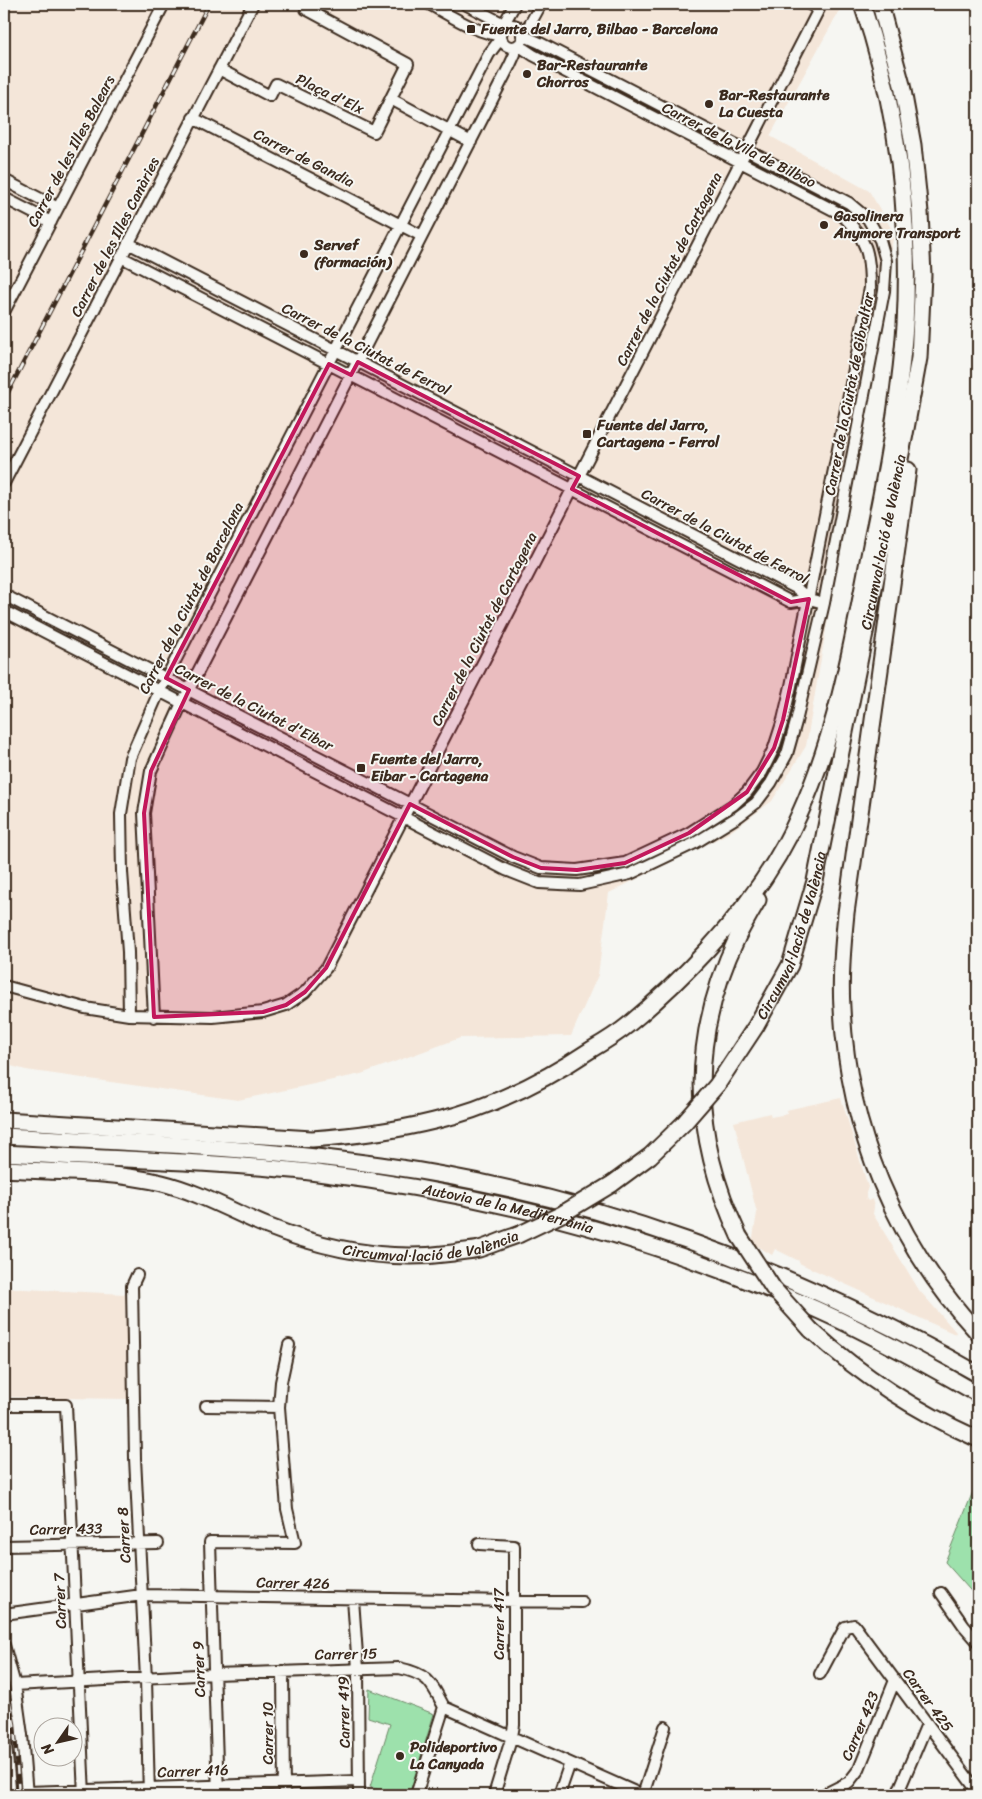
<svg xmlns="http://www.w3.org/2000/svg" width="982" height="1799" viewBox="0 0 982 1799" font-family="Sriracha,sans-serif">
<rect width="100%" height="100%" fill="#f6f6f2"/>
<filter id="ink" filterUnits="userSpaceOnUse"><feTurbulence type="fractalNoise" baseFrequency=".02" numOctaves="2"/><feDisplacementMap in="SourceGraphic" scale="10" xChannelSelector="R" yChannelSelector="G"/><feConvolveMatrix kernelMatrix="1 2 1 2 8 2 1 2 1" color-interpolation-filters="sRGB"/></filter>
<g filter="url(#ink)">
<!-- built -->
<path fill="#f4e6d9" d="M4 4H843L770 136 869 191 894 233 806 746 772 801 729 833 609 893 598 975 571 1036 460 1038 361 1074 238 1100 26 1070 4 1064Z
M841 1098 868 1187 866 1193V1198L868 1201 872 1199 874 1207 873 1214 919 1290 956 1332 955 1334 799 1263V1261L775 1249 772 1255 752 1243 757 1213 734 1122 770 1113 771 1117 787 1114 786 1110Z
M4 1288 125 1294 128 1399 4 1397Z"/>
<!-- green -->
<path fill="#9de1ac" stroke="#6c8665" d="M978 1479V1599L945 1562Z
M369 1689 434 1714 409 1795H396L370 1787 390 1724 368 1717Z"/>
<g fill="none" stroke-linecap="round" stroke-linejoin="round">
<!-- minor casing -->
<g stroke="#3b2a1e" stroke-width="14">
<path id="minor" d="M429 4C448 14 479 35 501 35
M465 4 498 21 504 28
M501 36a11 11 0 1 1 22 0a11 11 0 1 1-22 0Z
M507 26 506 20 515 4
M522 32 529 26 541 4
M219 69 270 96 276 84 374 132 408 64 306 9 308 4
M391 99 471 142
M193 118 422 236
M4 180 58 208
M4 198 51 222
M128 243 796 588 809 599
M121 257 791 602 809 599 824 603
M4 312 164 4
M4 483 253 4
M4 595 513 857 541 868 577 870 625 863 689 833 733 805 747 792 762 772 774 748 783 720 791 686 870 288C870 253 867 239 841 214L533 55 518 45
M4 611 506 870 539 883 580 885 630 874 695 843 739 816 756 803 771 783 787 754 796 722 824 603 884 291 886 261 880 240 868 219 849 203 540 43 522 35
M4 986 85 1008 129 1015 213 1017 263 1012 286 1005 305 992 326 968 819 9 809 4
M129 1015 128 952 122 872 121 814 130 758 159 692 489 54 501 38
M154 1017 144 813 151 771 182 703 510 65 515 54 514 47
M137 1275 132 1286 135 1458 146 1679 149 1795
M4 1405H66L84 1795
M206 1406 279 1407
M479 1544 514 1546V1725L512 1736 494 1795
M4 1546 158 1543
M941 1593 964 1626 978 1642
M353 1599 358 1669 359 1795
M4 1614 142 1595 582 1602
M4 1645 15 1685 22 1735 27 1795
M283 1671 284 1795
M820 1674 845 1627 854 1625 978 1792
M15 1685 214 1674 399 1668C428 1674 431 1682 444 1707L642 1795
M4 1723 10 1788H4
M27 1792 359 1781
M218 1795 210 1542 295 1543 287 1509 279 1407 281 1382 289 1345
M416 1795 444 1707
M559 1795 570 1763
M643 1795 665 1727
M823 1795 849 1782 859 1769 895 1680
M897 1795 927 1724"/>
</g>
<!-- highway casing -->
<g stroke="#3b2a1e" stroke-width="19">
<g id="highway">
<path d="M908 470 846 913C843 944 840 976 842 1008 848 1130 895 1243 978 1333"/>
<path id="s1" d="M717 1085 756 1026 790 965 815 881 905 434 919 358 923 275 920 212 913 145 902 85 880 4"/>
<path d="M4 1120 312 1139C353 1136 394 1131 434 1121 490 1108 544 1081 592 1049 604 1042 617 1034 628 1025 656 1002 682 977 707 950 743 911 779 862 800 813 839 727 854 633 872 540 887 469 900 398 905 325 911 217 897 107 862 4"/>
<path d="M4 1136C129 1143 255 1147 380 1165 591 1194 794 1269 978 1374"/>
<path id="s2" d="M4 1153C106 1159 208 1161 310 1172 477 1192 642 1234 797 1301 859 1327 919 1360 978 1394"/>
<path id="s3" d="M4 1169C56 1172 111 1171 162 1183 199 1192 233 1212 267 1226 327 1250 389 1262 453 1253 461 1251 471 1251 479 1249 492 1245 505 1239 518 1235"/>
<path d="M612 1184 650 1156 684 1123"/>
<path d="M739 1236C691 1134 689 1038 738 936 744 924 751 912 758 900"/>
<path d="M811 1330C863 1377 914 1410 978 1439"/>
</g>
</g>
<!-- minor -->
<use href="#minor" stroke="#f6f6f2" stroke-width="10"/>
<!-- highway -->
<use href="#highway" stroke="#f6f6f2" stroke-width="15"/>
<!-- rail casing -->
<g stroke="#3b2a1e" stroke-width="4.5">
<path id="rail" d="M4 400 209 4
M4 1672 14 1724 19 1795"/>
</g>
<!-- rail -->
<use href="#rail" stroke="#f6f6f2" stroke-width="2.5" stroke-dasharray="8" stroke-linecap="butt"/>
<!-- highway-bridge casing -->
<g stroke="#3b2a1e" stroke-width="19" stroke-linecap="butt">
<path id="highway-bridge" d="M684 1123 717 1085
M518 1235 562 1214 612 1184
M739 1236 773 1288 811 1330"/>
</g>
<!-- highway-bridge -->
<use href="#highway-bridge" stroke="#f6f6f2" stroke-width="15"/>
</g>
</g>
<!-- marked area -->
<path fill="#c2185b" fill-opacity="0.2" stroke="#c2185b" stroke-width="4" stroke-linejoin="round" d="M358 362 579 476 572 489 791 602 809 599 783 720 774 748 747 792 689 833 625 863 577 870 541 868 513 857 410 804 326 968 305 992 286 1005 263 1012 154 1017 144 813 151 771 189 690 166 678 329 364 351 375Z"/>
<!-- markers -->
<g fill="#3b2a1e" stroke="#f6f6f2" stroke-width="2">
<rect x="466" y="24" width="10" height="10" rx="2.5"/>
<circle cx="527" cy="74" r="5"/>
<circle cx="709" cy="104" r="5"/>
<circle cx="824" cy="225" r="5"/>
<circle cx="304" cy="254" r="5"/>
<rect x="582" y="429" width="10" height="10" rx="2.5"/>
<rect x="356" y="763" width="10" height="10" rx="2.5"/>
<circle cx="400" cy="1756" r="5"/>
</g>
<g text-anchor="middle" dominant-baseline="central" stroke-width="4" stroke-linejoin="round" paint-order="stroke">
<!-- poi labels -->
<g font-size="15" font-weight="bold" fill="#3b2a1e" stroke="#f6f6f2" text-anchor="start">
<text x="481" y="29">Fuente del Jarro, Bilbao - Barcelona</text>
<text x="537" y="65">Bar-Restaurante<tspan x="537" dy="17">Chorros</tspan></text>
<text x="719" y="95">Bar-Restaurante<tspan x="719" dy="17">La Cuesta</tspan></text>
<text x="834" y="216">Gasolinera<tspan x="834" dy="17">Anymore Transport</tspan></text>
<text x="314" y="245">Servef<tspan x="314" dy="17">(formación)</tspan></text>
<text x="597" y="425">Fuente del Jarro,<tspan x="597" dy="17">Cartagena - Ferrol</tspan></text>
<text x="371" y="759">Fuente del Jarro,<tspan x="371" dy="17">Eibar - Cartagena</tspan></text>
<text x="410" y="1747">Polideportivo<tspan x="410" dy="17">La Canyada</tspan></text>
</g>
<!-- street labels -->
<g font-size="15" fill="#3b2a1e" stroke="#f6f6f2">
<text transform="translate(330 94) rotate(26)">Plaça d'Elx</text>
<text transform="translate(739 145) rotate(27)">Carrer de la Vila de Bilbao</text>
<text transform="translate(71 151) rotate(-62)">Carrer de les Illes Balears</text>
<text transform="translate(304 158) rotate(27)">Carrer de Gandia</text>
<text transform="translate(115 237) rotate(-63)">Carrer de les Illes Canàries</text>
<text transform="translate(669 269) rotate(-63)">Carrer de la Ciutat de Cartagena</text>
<text transform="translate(366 349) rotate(27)">Carrer de la Ciutat de Ferrol</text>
<text transform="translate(849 394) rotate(-79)">Carrer de la Ciutat de Gibraltar</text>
<text transform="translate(725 536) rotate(28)">Carrer de la Ciutat de Ferrol</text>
<text stroke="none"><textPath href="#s1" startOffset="574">Circumval·lació de València</textPath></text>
<text transform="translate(191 598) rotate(-63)">Carrer de la Ciutat de Barcelona</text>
<text transform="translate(484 629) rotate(-63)">Carrer de la Ciutat de Cartagena</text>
<text transform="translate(254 707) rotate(27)">Carrer de la Ciutat d'Eibar</text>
<text stroke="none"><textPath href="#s1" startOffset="169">Circumval·lació de València</textPath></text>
<text stroke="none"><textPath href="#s2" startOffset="508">Autovia de la Mediterrània</textPath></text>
<text stroke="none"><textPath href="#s3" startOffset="441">Circumval·lació de València</textPath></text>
<text transform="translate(66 1529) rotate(-1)">Carrer 433</text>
<text transform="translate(124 1535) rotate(-93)">Carrer 8</text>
<text transform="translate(293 1583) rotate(1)">Carrer 426</text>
<text transform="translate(60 1601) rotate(-92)">Carrer 7</text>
<text transform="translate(499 1624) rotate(-90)">Carrer 417</text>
<text transform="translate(346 1654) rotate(-1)">Carrer 15</text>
<text transform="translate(199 1669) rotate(-92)">Carrer 9</text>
<text transform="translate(928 1700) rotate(54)">Carrer 425</text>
<text transform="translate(344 1712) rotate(-91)">Carrer 419</text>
<text transform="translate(860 1726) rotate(-67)">Carrer 423</text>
<text transform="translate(268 1733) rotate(-90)">Carrer 10</text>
<text transform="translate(193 1771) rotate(-2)">Carrer 416</text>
</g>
</g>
<!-- margin -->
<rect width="982" height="1799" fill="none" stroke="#f6f6f2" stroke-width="20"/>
<rect x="10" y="10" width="962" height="1779" fill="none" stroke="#3b2a1e" stroke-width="2" filter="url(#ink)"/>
<!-- north arrow -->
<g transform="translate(58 1742) rotate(236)"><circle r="24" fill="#f6f6f2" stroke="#aba49d"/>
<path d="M0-4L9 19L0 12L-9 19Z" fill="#3b2a1e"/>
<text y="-8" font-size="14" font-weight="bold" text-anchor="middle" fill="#3b2a1e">N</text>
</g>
</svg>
